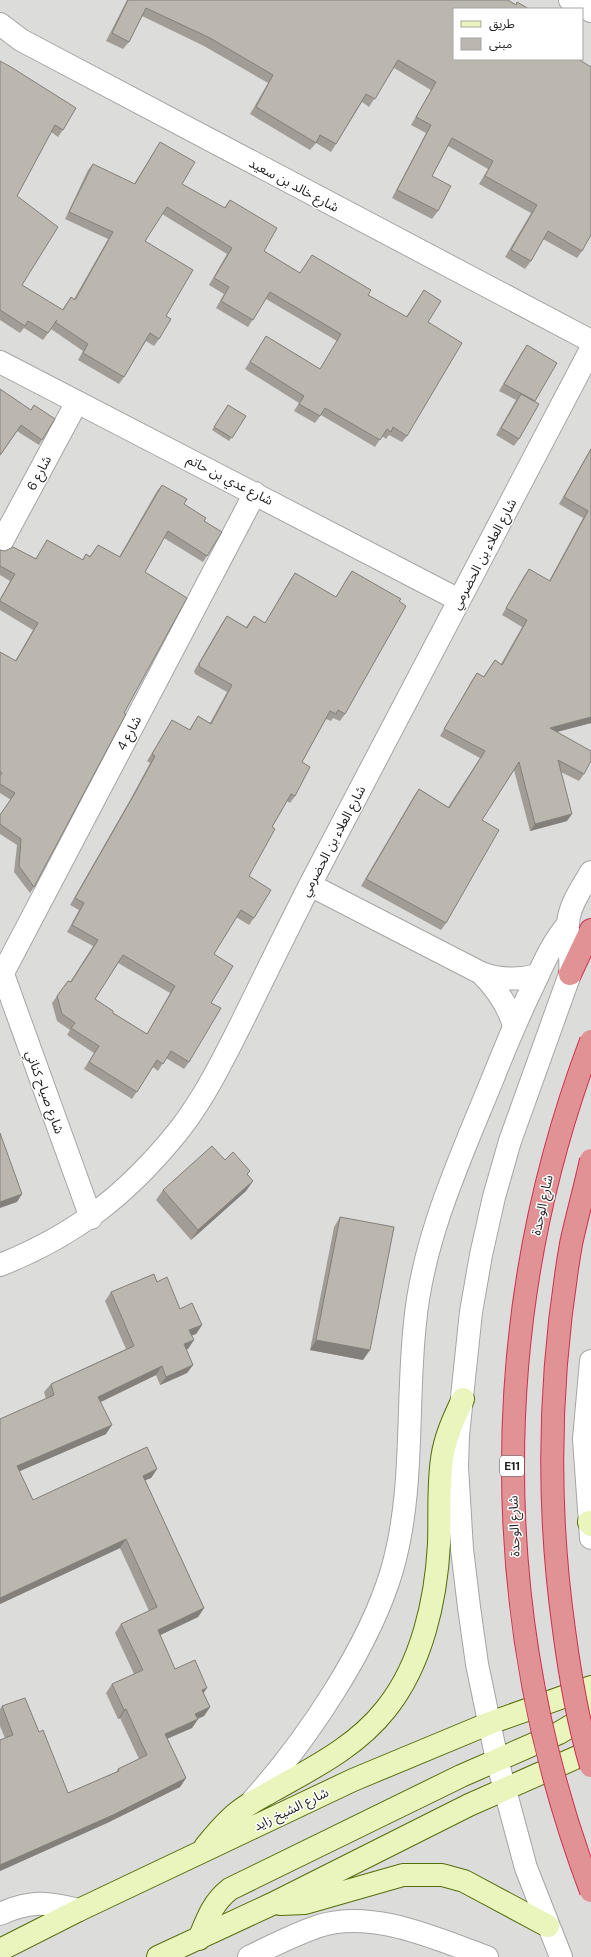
<svg xmlns="http://www.w3.org/2000/svg" width="591" height="1957" viewBox="0 0 591 1957" font-family="'DM Sans','Noto Sans Arabic',sans-serif">
<rect width="100%" height="100%" fill="#efede5"/>
<!-- residential -->
<path fill="#dcdcdb" fill-rule="evenodd" d="M0 0H591V1957H0ZM454 9H582V59H454Z"/>
<g fill="none" stroke-linecap="round" stroke-linejoin="round">
<!-- minor casing -->
<g stroke="#a5a5a5" stroke-width="24">
<path id="minor" d="M570 0 591 11
M0 24 21 40 591 341
M0 362 459 600
M0 545 77 402
M310 885 481 973C500 980 519 980 538 975
M0 966 91 1218
M3 973 255 493
M481 973C497 989 508 1005 514 1026
M0 1265C76 1235 129 1193 180 1129 206 1095 225 1056 244 1018 266 973 288 928 311 883 403 704 498 527 591 349
M0 1914C30 1900 48 1902 79 1910
M249 1957C272 1946 295 1934 319 1926 373 1909 436 1939 487 1957"/>
</g>
<!-- tertiary casing -->
<g stroke="#a5a5a5" stroke-width="24">
<path id="tertiary" d="M591 1361 584 1439 591 1538
M252 1801C306 1741 369 1648 392 1570 415 1490 406 1405 415 1323 423 1237 461 1157 493 1078 505 1048 517 1019 531 990 542 967 551 944 568 924
M561 1957 526 1868 497 1760 477 1664 469 1607 462 1549 457 1467 458 1435 471 1312 481 1255 494 1197 510 1141 570 974C572 956 567 941 568 924 569 905 582 888 591 872"/>
</g>
<!-- secondary casing -->
<g stroke="#556e0c" stroke-width="24">
<path id="secondary" d="M589 1522 591 1525
M205 1847C215 1835 225 1822 238 1812 249 1803 262 1797 274 1790 315 1767 357 1746 386 1709 422 1664 436 1600 439 1544 440 1515 438 1487 442 1459 445 1437 454 1418 463 1399
M280 1904 305 1903 403 1875H442L464 1881 548 1926
M199 1939C207 1919 213 1902 230 1889L461 1776 559 1733 574 1724 591 1707
M0 1950 79 1910 353 1780 490 1723 591 1687
M158 1957 272 1904 469 1805 591 1751"/>
</g>
<!-- motorway casing -->
<g stroke="#ce304e" stroke-width="24">
<path id="motorway" d="M570 974 591 930"/>
</g>
<!-- minor -->
<use href="#minor" stroke="#fff" stroke-width="22"/>
<!-- tertiary -->
<use href="#tertiary" stroke="#fff" stroke-width="22"/>
<!-- secondary -->
<use href="#secondary" stroke="#eaf5bd" stroke-width="22"/>
<!-- motorway -->
<use href="#motorway" stroke="#e19295" stroke-width="22"/>
<!-- motorway-bridge casing -->
<g stroke="#ce304e" stroke-width="24" stroke-linecap="butt">
<path id="motorway-bridge" d="M591 1041C487 1316 487 1616 591 1891
M591 1160C585 1188 577 1216 571 1244 549 1372 546 1502 564 1630 570 1676 578 1722 591 1766"/>
</g>
<!-- motorway-bridge -->
<use href="#motorway-bridge" stroke="#e19295" stroke-width="22"/>
</g>
<!-- wall -->
<path fill="#a19d96" fill-rule="evenodd" d="M127 0H508L516 5 529 9H454L582 251 577 258 543 239 531 261 525 269 505 257 531 213 479 184 488 169 448 146 432 176 438 211 432 219 392 198 426 133 411 125 431 90 394 68 369 107 362 102 336 144 331 152 316 143 310 150 250 114 268 83 204 46 142 16 129 42 123 49 106 41Z
M0 61 63 130 58 137 51 132 17 196 22 285 62 310 71 297 74 299 108 239 65 219 88 170 93 164 134 184 160 142 182 184 224 208 230 200 264 251 300 273 312 255 368 295 406 317 424 290 428 322 407 436 402 442 389 435 386 439 382 436 375 447 321 415 315 423 294 411 299 403 245 369 266 336 320 369 337 341 266 299 248 327 216 308 224 294 209 285 227 254 162 214 145 241 166 316 159 339 154 346 146 341 124 377 119 384 78 360 83 351 51 329 43 340 24 328 20 333 0 320Z
M527 345 535 402 519 439 514 446 496 435 516 400 499 391 522 352Z
M0 389 42 440 39 445 17 431 0 456Z
M228 405 246 416 229 441 212 430Z
M591 448V723L557 732 584 774 579 781 561 772 567 821 530 831 514 770 482 820 446 923 441 930 361 886 414 796 419 789 448 807 480 758 440 736 472 680 477 673 483 677 495 660 501 664 522 627 502 615 524 576 529 569 549 581 583 518 559 504Z
M162 485 204 521 207 556 203 562 164 538 145 572 124 713 34 887 30 893 14 872 17 845 0 834V815L11 800 0 793V652L15 661 33 630 0 610V599L10 581 0 575V550L36 558 47 540 82 560 86 554 90 556 98 545 119 557 157 491Z
M352 571 345 714 340 721 333 718 331 721 326 719 302 762 295 796 290 803 287 801 272 827 249 876 254 918 249 925 236 917 214 954 211 1003 189 1062 184 1069 166 1058 158 1071 153 1067 132 1099 84 1069 94 1053 67 1035 70 1030 57 1021 52 1003 57 996 70 982 93 946 67 932 79 910 70 905 130 800 150 763 147 761 168 727 172 720 189 730 198 716 210 723 227 692 195 674 194 671 222 623 227 616 246 627 254 616 265 623 290 580 295 573 336 597 347 578ZM118 963 170 993 147 1034 113 1013 95 999Z
M225 1160 248 1175 253 1181 246 1191 191 1240 156 1200 163 1190Z
M340 1217 363 1360 310 1350 334 1227Z
M157 1282 180 1309 202 1325 196 1334 192 1335 188 1349H186L193 1365 187 1373 160 1385 156 1375 101 1402 106 1434 19 1471 33 1500 157 1469 151 1478 145 1480 204 1608 198 1617 160 1635 175 1669 203 1693 210 1707 204 1716 198 1719 192 1728 167 1739 186 1778 180 1787 107 1823 0 1871V1740L5 1738 0 1726V1709L2 1706 39 1732 68 1793 116 1772 118 1769 139 1759 120 1718 118 1719 106 1693 112 1684 134 1674 115 1633 121 1624 149 1611 120 1548 0 1604V1419L46 1399 44 1392 51 1384 126 1349 105 1301 111 1292Z"/>
<!-- shaded-wall -->
<path fill="#837f7a" d="M591 717V723L545 735 550 728Z
M572 814 567 821 530 831 535 824Z
M253 1181 246 1191 191 1240 198 1230Z
M22 1194 17 1202 0 1208V1202Z
M202 1325 196 1334 183 1339 189 1330Z
M194 1340 188 1349 178 1353 184 1344Z
M316 1340 370 1350 363 1360 310 1350Z
M193 1365 187 1373 160 1385 166 1377Z
M162 1366 156 1375 92 1406 98 1397Z
M112 1425 106 1434 11 1475 17 1466Z
M157 1469 151 1478 136 1484 143 1476Z
M126 1539 120 1548 0 1604V1598Z
M204 1608 198 1617 152 1639 158 1630Z
M207 1688 201 1697 202 1690Z
M210 1707 204 1716 189 1722 195 1714Z
M126 1709 120 1718 118 1719 124 1710Z
M198 1719 192 1728 159 1742 165 1734Z
M186 1778 180 1787 107 1823 0 1871V1865Z"/>
<!-- building -->
<path fill="#bbb6ae" stroke="#837f7a" fill-rule="evenodd" d="M128 0H508L516 5 517 2 529 9H454V59H578L591 67V235L582 251 548 231 531 261 511 250 537 205 485 176 493 161 452 138 432 176 451 186 438 211 397 190 431 125 416 117 436 82 398 60 375 99 366 94 336 144 320 135 316 143 256 107 273 75 210 38 146 8 129 42 112 33Z
M0 61 11 67 76 108 63 130 55 125 17 196 58 227 22 285 63 310 71 297 75 300 113 232 69 212 93 164 135 184 160 142 195 162 182 184 225 208 230 200 277 228 264 251 300 273 312 255 371 290 368 295 407 317 424 290 441 301 428 322 462 343 407 436 393 427 391 432 387 429 380 440 325 408 320 416 299 404 304 396 250 362 266 336 320 369 341 334 270 292 253 320 221 301 229 287 214 278 232 248 167 207 145 241 193 270 166 316 171 319 159 339 150 333 124 377 83 353 88 344 55 322 57 320 48 333 28 321 25 326 0 310Z
M527 345 557 363 535 401 504 384Z
M0 389 31 410 34 405 55 419 42 440 21 425 1 454H0Z
M521 394 539 404 519 439 501 428Z
M228 405 246 416 232 438 214 427Z
M591 449V717L550 728 591 751V761L584 774 558 760 572 814 535 824 519 762 482 820 499 830 446 923 366 879 419 789 449 808 485 751 444 729 477 673 484 677 495 660 502 665 527 620 506 608 529 569 550 581 588 511 564 497Z
M162 485 187 499 184 504 206 518 204 521 222 532 207 556 168 531 145 572 187 598 124 713 126 714 34 887 19 866 21 839 0 824V815L15 793 0 784V776L2 773 0 772V652L16 661 38 623 0 601V600L15 574 0 566V550L5 551 13 547 36 559 47 540 83 560 86 554 90 557 98 545 120 557Z
M352 571 401 599 399 601 406 606 345 714 338 710 336 714 330 711 302 762 310 767 295 796 291 794 272 827 275 829 249 876 271 890 254 918 241 910 214 954 233 966 211 1003 221 1008 189 1062 171 1051 163 1064 157 1060 137 1092 89 1062 99 1046 71 1028 75 1023 62 1014 57 996 68 981 71 982 98 940 72 925 84 903 75 898 135 793 155 756 152 754 172 720 190 730 198 716 211 724 232 685 200 667 199 664 227 616 247 628 254 616 265 623 295 573 336 597ZM123 955 175 986 147 1034 113 1013V1011L95 999Z
M0 1133 22 1194 0 1202Z
M212 1146 225 1160 233 1152 250 1171 247 1174 253 1181 198 1230 163 1190Z
M340 1217 394 1227 370 1350 316 1340Z
M154 1274 157 1282 167 1277 180 1309 192 1303 202 1325 189 1330 194 1340 184 1344 193 1365 166 1377 162 1366 98 1397 112 1425 17 1466 33 1500 147 1447 157 1469 143 1476 204 1608 158 1630 175 1669 195 1660 207 1688 202 1690 210 1707 195 1714 198 1719 165 1734 186 1778 113 1815 0 1865V1740L13 1735 2 1706 25 1698 39 1732 43 1730 68 1793 119 1771 118 1769 147 1755 126 1709 124 1710 112 1684 143 1670 121 1624 157 1607 126 1539 0 1598V1419L54 1395 51 1384 134 1346 111 1292Z"/>
<g text-anchor="middle" dominant-baseline="central" stroke-width="3" stroke-linejoin="round" paint-order="stroke">
<!-- shield labels -->
<rect fill="#fff" stroke="#626262" stroke-width="1" x="500" y="1456" width="24" height="20" rx="3"/>
<g font-size="12" font-weight="bold" fill="#1e1e1e">
<text x="512" y="1466">E11</text>
</g>
<!-- street labels -->
<g font-size="13" fill="#1e1e1e" stroke="#fff">
<text transform="translate(294 185) rotate(28)">شارع خالد بن سعيد</text>
<text transform="translate(39 473) rotate(-62)">شارع 6</text>
<text transform="translate(230 480) rotate(27)">شارع عدي بن حاتم</text>
<text transform="translate(484 554) rotate(-62)">شارع العلاء بن الحضرمي</text>
<text transform="translate(129 733) rotate(-62)">شارع 4</text>
<text transform="translate(333 841) rotate(-62)">شارع العلاء بن الحضرمي</text>
<text transform="translate(45 1092) rotate(70)">شارع صياح كناني</text>
<text transform="translate(542 1205) rotate(-78)">شارع الوحدة</text>
<text transform="translate(514 1526) rotate(-92)">شارع الوحدة</text>
<text transform="translate(291 1809) rotate(-26)">شارع الشيخ زايد</text>
</g>
</g>
<!-- legend -->
<rect x="453" y="8" width="130" height="52" fill="#ffffff" stroke="#a5a5a5"/>
<rect x="461" y="21" width="20" height="6" fill="#eaf5bd" stroke="#a5a5a5"/>
<text x="489" y="28" font-size="12" fill="#1e1e1e">طريق</text>
<rect x="461" y="38" width="20" height="12" fill="#bbb6ae" stroke="#a5a5a5"/>
<text x="489" y="48" font-size="12" fill="#1e1e1e">مبنى</text>
</svg>
